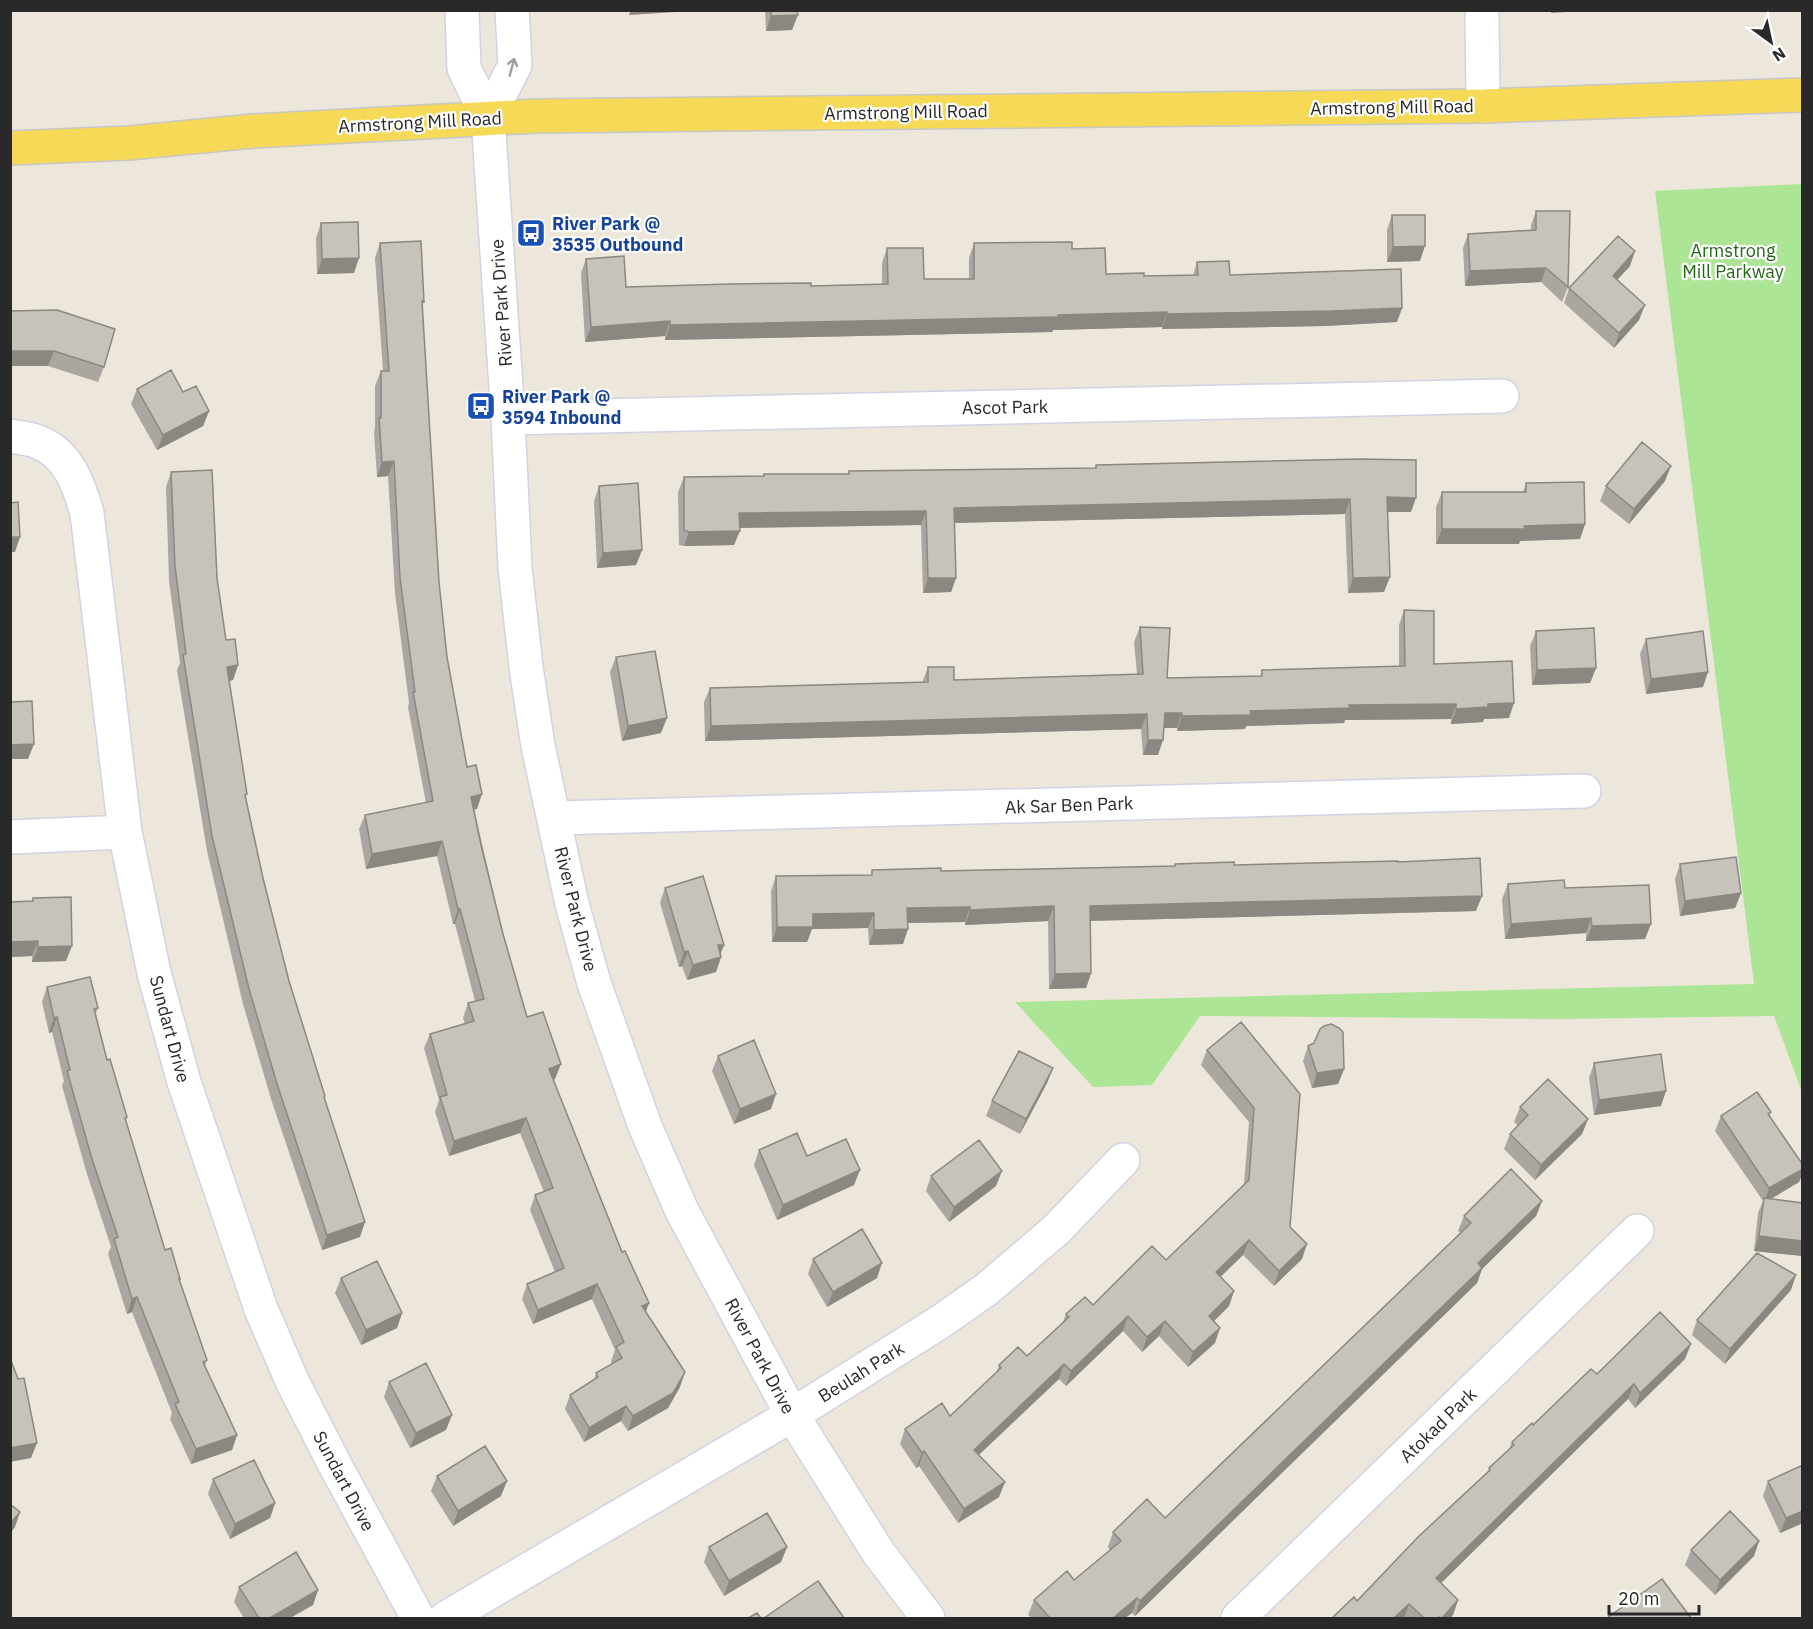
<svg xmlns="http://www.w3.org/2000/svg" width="1813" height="1629" viewBox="0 0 1813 1629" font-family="'IBM Plex Sans',sans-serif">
<rect width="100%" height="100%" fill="#ece6db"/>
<!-- green -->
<path fill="#ace595" d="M1802 184V1092L1774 1016 1563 1019 1200 1016 1152 1085 1093 1087 1015 1002 1754 984 1655 191Z"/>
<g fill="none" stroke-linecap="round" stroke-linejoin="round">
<!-- minor casing -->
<g stroke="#d0d3e3" stroke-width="36">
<path id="minor" d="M462 10 464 68 488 118 508 418 515 568 526 667 538 746 572 904 594 983 645 1126 682 1211 792 1415 878 1552 928 1618
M1482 10 1483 106
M488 118 515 65 512 10
M508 418 1502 396
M10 436C19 438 30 438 38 442 68 453 79 485 87 513L125 832 154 973 184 1082 261 1309 293 1383 335 1465 418 1618
M555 818 1584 791
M10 837 125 832
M446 1618 792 1415 940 1322 987 1289 1056 1230 1123 1160
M1238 1618 1637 1231"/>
</g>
<!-- major casing -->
<g stroke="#c7c7c7" stroke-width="36">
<path id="major" d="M10 148 129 143 253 131 536 116 1483 106 1802 95"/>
</g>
<!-- minor -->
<use href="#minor" stroke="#fff" stroke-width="33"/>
<!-- major -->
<use href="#major" stroke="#f5d957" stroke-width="33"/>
</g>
<!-- wall -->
<path fill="#aba7a0" d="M765 10H797L792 30 766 31Z
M1536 211 1568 287 1562 302 1541 282 1465 286 1463 248 1468 234 1531 230V225Z
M1392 215 1420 261 1387 262V230Z
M321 223 354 273 317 274 316 238Z
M380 243 422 306 439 582 447 657 467 767 477 809H474L503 934 527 1017 555 1079 553 1080 646 1311 680 1387 668 1408 628 1431 621 1421 584 1442 565 1409 570 1395 594 1380 596 1373 612 1364 611 1361 615 1350 592 1299 533 1324 522 1299 527 1284 555 1272 530 1210 535 1195 544 1192 520 1133 449 1156 435 1112 439 1100 424 1048 430 1034 465 1024 463 1018 468 1003 475 1001 455 924H453L437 856 366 869 359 829 365 815 426 803 408 707 409 703 395 593 388 476 377 477 374 433 375 427V386L381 371H383L375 258Z
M974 243 1072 249 1106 274 1144 276 1193 275 1197 262 1230 275 1402 308 1397 322 1325 326 1162 329V327L1053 330 1052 332 665 340V336L585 342 581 273 586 259 626 287 811 286 882 284V263L887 248 924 279H969V258Z
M1630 266 1617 280 1639 320 1614 348 1564 303 1569 288Z
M10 311 104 367 98 382 48 366H10Z
M137 389 183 392 209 411 203 426 157 450 131 404Z
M1360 459 1411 512H1387L1384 592 1348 593 1345 514 954 523 956 578 951 592 923 593 921 525 740 528 734 545 684 546 679 545 678 492 684 477 763 476 764 474H848L849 471 1095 468 1096 465Z
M171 472 217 578 226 640 238 665 233 680 229 681 246 798 263 878 289 981 325 1096 324 1099 360 1237 322 1250 272 1102 243 1004 207 851 177 670 180 663 169 581 166 487Z
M1665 481 1629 524 1600 501 1606 486Z
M1526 483 1585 524 1580 539 1520 541 1519 544H1436V507L1442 492H1523Z
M599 486 642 550 636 565 597 568 594 501Z
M1404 610 1434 664 1509 718 1484 719 1483 722 1451 724V719L1345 720 1344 723 1246 726 1245 729 1177 731V728H1164L1158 755H1143L1141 729 705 741 704 702 710 688 922 683 928 667 954 680 1137 674 1134 642 1140 627 1167 678 1260 676 1262 670 1399 667V625Z
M1536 631 1596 668 1590 683 1532 685 1530 646Z
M1646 639 1703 687 1646 694 1640 654Z
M616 657 661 733 622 741 610 672Z
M1398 862 1476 911 1090 921 1091 973 1086 988 1049 989 1048 921 965 925V922L908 923 903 944 869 945 868 928 812 929 807 942H772L771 891 776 876 871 875 872 870 941 871 1174 866 1175 864 1234 865Z
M1680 864 1741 893 1735 908 1680 916 1675 879Z
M1508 884 1645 939 1586 941V933L1505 939 1502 899Z
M665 888 724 945 720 954 721 957 716 972 687 980 682 966 679 967 660 903Z
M33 898 66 961 32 962V956L10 957V902L32 901Z
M47 987 98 1008 96 1013 107 1060 127 1117 126 1121 165 1250 180 1279 179 1281 207 1360 205 1366 237 1435 232 1450 191 1464 170 1419 172 1413 132 1312 127 1314 108 1254 111 1247 87 1174 62 1086 64 1081 52 1032 49 1033 42 1002Z
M1241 1022 1290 1227 1302 1259 1274 1286 1243 1255 1220 1277 1234 1291 1229 1306 1214 1321 1215 1343 1188 1367 1159 1336 1142 1352 1123 1331 1066 1386 1059 1379 979 1455 999 1497 958 1523 919 1466 916 1468 900 1444 905 1429 950 1416 996 1374 999 1365 1027 1356 1063 1322 1066 1314 1093 1305 1166 1260 1244 1184 1249 1122 1201 1065 1207 1050Z
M1308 1046 1344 1069 1338 1084 1312 1088 1303 1061Z
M718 1056 771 1109 734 1124 712 1071Z
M1594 1063 1661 1106 1594 1115 1589 1078Z
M1053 1068 1047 1083 1020 1134 986 1116 992 1101Z
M1520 1107 1588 1119 1582 1134 1535 1180 1504 1149 1510 1134 1518 1126 1514 1122Z
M1771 1112 1769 1116 1803 1165V1173L1799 1182 1771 1199 1803 1203V1256L1754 1251 1758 1213 1763 1201 1715 1131 1721 1116Z
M759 1150 854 1185 777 1220 754 1165Z
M931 1176 996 1186 949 1222 926 1191Z
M1542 1201 1536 1216 1482 1269 1477 1283 1135 1616 1132 1613 1125 1618H1032L1028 1615 1034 1600 1074 1580 1110 1550 1108 1547 1113 1532 1165 1518 1461 1233 1458 1231 1464 1216Z
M813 1259 877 1278 827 1307 808 1274Z
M341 1278 402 1313 397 1328 361 1345 335 1293Z
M1791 1290 1725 1364 1692 1335 1697 1320Z
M1685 1359 1635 1408 1628 1399 1441 1583 1458 1600 1453 1615 1450 1618H1332L1357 1601 1488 1472 1489 1468 1509 1449 1512 1442 1533 1425Z
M389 1382 446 1430 410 1448 384 1397Z
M437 1476 501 1496 453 1526 431 1491Z
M213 1479 275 1503 270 1518 230 1539 208 1494Z
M1768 1481 1803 1523 1780 1533 1763 1496Z
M1759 1541 1754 1556 1715 1595 1685 1565 1691 1550Z
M709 1547H787L781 1562 724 1596 704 1562Z
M239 1587 318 1590 313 1605 290 1618H244L234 1602Z"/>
<!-- shaded-wall -->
<path fill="#8b8882" d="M631 10H708L629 15Z
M1552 10H1598L1551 13Z
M798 15 792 30 766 31 771 16Z
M1425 246 1420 261 1387 262 1393 247Z
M1635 251 1630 266 1607 291 1613 276Z
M359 258 354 273 317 274 322 259Z
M1546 268 1541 282 1465 286 1470 271Z
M1645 305 1639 320 1614 348 1619 333Z
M1402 308 1397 322 1325 326 1162 329 1167 314Z
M1167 312 1162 327 1053 330 1052 332 665 340 670 325Z
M670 321 665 336 585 342 591 327Z
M10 351H54L48 366H10Z
M209 411 203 426 157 450 163 435Z
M394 461 388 476 377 477 382 462Z
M1671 466 1665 481 1629 524 1634 509Z
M1387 497 1416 498 1411 512H1381Z
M1350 499 1345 514 948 523 954 508Z
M926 511 921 525 734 528 739 513Z
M1585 524 1580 539 1520 541 1519 544H1436L1442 529Z
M740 531 734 545 684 546 689 532Z
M10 537H20L15 552H10Z
M642 550 636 565 597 568 603 553Z
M1390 577 1384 592 1348 593 1353 578Z
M928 578H956L951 592 923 593Z
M238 665 233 680 222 682 227 667Z
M1596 668 1590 683 1532 685 1537 670Z
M1708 672 1703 687 1646 694 1651 679Z
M1514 703 1509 718 1484 719 1483 722 1451 724 1456 709 1488 704Z
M1456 704 1451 719 1345 720 1344 723 1246 726 1245 729 1177 731 1182 716 1250 711 1349 705Z
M1165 713H1182L1177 728H1160Z
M1147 714 1141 729 705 741 711 726Z
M667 718 661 733 622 741 628 726Z
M1148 740H1163L1158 755H1143Z
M34 744 28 759H10V745Z
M482 794 477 809 466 811 471 797Z
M442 841 437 856 366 869 372 854Z
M1741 893 1735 908 1680 916 1685 901Z
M1482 896 1476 911 1084 921 1090 906Z
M1054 906 1048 921 965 925 970 910Z
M970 907 965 922 902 923 907 908Z
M458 909H460L455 924H453Z
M874 913 868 928 812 929 807 942H772L777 927 813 914Z
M1591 918 1586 933 1505 939 1511 924Z
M1651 924 1645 939 1586 941 1592 926Z
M908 929 903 944 869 945 874 930Z
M38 941 32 956 10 957V942Z
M718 945H724L719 958 721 957 716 972 687 980 693 965Z
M72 946 66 961 32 962 38 947Z
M688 951 682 966 679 967 684 952Z
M1091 973 1086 988 1049 989 1055 974Z
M57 1017 52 1032 49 1033 54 1018Z
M561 1064 555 1079 543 1083 549 1069Z
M1053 1068 1047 1083 1020 1134 1026 1119Z
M1344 1069 1338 1084 1312 1088 1317 1073Z
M1666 1091 1661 1106 1594 1115 1599 1100Z
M776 1094 771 1109 734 1124 740 1109Z
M526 1118 520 1133 449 1156 454 1141Z
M1588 1119 1582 1134 1535 1180 1541 1165Z
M1803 1169V1173L1799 1182 1764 1203 1769 1188Z
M860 1170 854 1185 777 1220 783 1205Z
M1002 1171 996 1186 949 1222 954 1207Z
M1542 1201 1536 1216 1482 1269 1477 1283 1135 1616 1140 1601 1478 1263Z
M365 1222 360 1237 322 1250 327 1235Z
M1759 1236 1803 1241V1256L1754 1251Z
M1249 1240 1243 1255 1210 1287 1216 1272Z
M1307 1244 1302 1259 1274 1286 1279 1271Z
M882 1263 877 1278 827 1307 833 1292Z
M1796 1275 1791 1290 1725 1364 1730 1349Z
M597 1284 592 1299 533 1324 538 1310Z
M1234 1291 1229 1306 1204 1331 1209 1316Z
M137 1297 132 1312 127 1314 132 1299Z
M649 1303 644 1317 642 1306Z
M402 1313 397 1328 361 1345 366 1330Z
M1128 1316 1123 1331 1066 1386 1071 1371Z
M1165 1321 1159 1336 1142 1352 1147 1337Z
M1220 1328 1215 1343 1188 1367 1193 1352Z
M1691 1344 1685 1359 1635 1408 1640 1393Z
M1064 1364 1059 1379 969 1464 974 1450Z
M685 1372 680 1387 668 1408 628 1431 633 1416Z
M1634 1384 1628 1399 1431 1593 1436 1578Z
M626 1406 621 1421 584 1442 589 1428Z
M452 1415 446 1430 410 1448 416 1433Z
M237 1435 232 1450 191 1464 196 1449Z
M37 1443 31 1458 10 1462V1448Z
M924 1451 919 1466 916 1468 922 1453Z
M507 1481 501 1496 453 1526 458 1511Z
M1005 1482 999 1497 958 1523 964 1509Z
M275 1503 270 1518 230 1539 235 1524Z
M1803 1511V1523L1780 1533 1786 1518Z
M20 1512 15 1527 10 1534V1524Z
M1759 1541 1754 1556 1715 1595 1720 1580Z
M787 1547 781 1562 724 1596 729 1581Z
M318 1590 313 1605 290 1618H270Z
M1137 1598 1132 1613 1125 1618H1113Z
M1458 1600 1453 1615 1450 1618H1442Z
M1409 1604 1404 1618H1394Z"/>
<!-- building -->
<path fill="#c7c2ba" stroke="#8b8882" stroke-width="1.5" d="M771 10H797L798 15 771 16Z
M1536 211H1570L1568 287 1546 268 1470 271 1468 234 1536 230Z
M1392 215H1425V246L1393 247Z
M358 222 359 258 322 259 321 223Z
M1618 236 1635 251 1613 276 1645 305 1619 333 1569 288Z
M421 241 424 302 422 301 439 582 447 657 467 767 476 765 482 794 471 797 481 845 503 934 527 1017 543 1012 561 1064 549 1069 622 1252 625 1251 649 1303 642 1306 685 1372 673 1393 633 1416 626 1406 589 1428 570 1395 598 1377 596 1373 622 1358 616 1347 624 1342 597 1284 538 1310 527 1284 564 1268 535 1195 553 1188 526 1118 454 1141 440 1097 447 1095 430 1034 474 1021 468 1003 484 999 460 909H458L442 841 372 854 365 815 433 801 413 692H415L400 578 394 461 382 462 379 418H381V371H389L380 243Z
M1072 242V249L1105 248 1106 274 1144 273V276L1198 275 1197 262 1229 261 1230 275 1401 269 1402 308 1331 311 1167 314V312L1058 315V317L670 325V321L591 327 586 259 624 256 626 287 731 284 811 283V286L888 284 887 248H923L924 279H974V243Z
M57 310 115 329 104 367 54 351H10V311Z
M171 370 183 392 196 386 209 411 163 435 137 389Z
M1642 442 1671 466 1634 509 1606 486Z
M1360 459 1416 460V498L1387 497 1390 577 1353 578 1350 499 954 508 956 578H928L926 511 739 513 740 531 689 532 684 530V477L764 476V474H849V471L1096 468V465Z
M212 470 217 578 226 640 235 639 238 665 227 667 247 794 245 795 263 878 289 981 325 1096 324 1097 365 1222 327 1235 278 1087 249 989 212 836 183 655 186 654 175 566 171 472Z
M1584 482 1585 524 1524 526 1525 529H1442V492H1526V483Z
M638 483 642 550 603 553 599 486Z
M18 502 20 537H10V503Z
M1404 610 1434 611V664L1512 661 1514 703 1488 704V707L1456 709V704L1349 705 1350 708 1250 711 1251 715 1182 716V713H1165L1163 740H1148L1147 714 711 726 710 688 928 682V667H954V680L1143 674 1140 627 1170 628 1167 678 1262 676V670L1405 666Z
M1594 628 1596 668 1537 670 1536 631Z
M1703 631 1708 672 1651 679 1646 639Z
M655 651 667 718 628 726 616 657Z
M32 701 34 744 10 745V702Z
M1736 857 1741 893 1685 901 1680 864Z
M1480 858 1482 896 1090 906 1091 973 1055 974 1054 906 970 910V907L907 908 908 929 874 930V913L813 914V927H777L776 876 872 875V870L941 868V871L1175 866V864L1234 862V865L1398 861V862Z
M703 876 724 945H718L721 957 693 965 688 951 684 952 665 888Z
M1564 880 1565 888 1649 885 1651 924 1592 926 1591 918 1511 924 1508 884Z
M71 897 72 946 38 947V941L10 942V902L33 901V898Z
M90 977 98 1008 94 1009 107 1060 110 1059 127 1117 125 1118 165 1250 171 1248 180 1279H179L207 1360 203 1362 237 1435 196 1449 175 1404 179 1402 137 1297 132 1299 114 1239 118 1237 92 1159 67 1071 70 1070 57 1017 54 1018 47 987Z
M1241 1022 1300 1094 1290 1227 1307 1244 1279 1271 1249 1240 1216 1272 1234 1291 1209 1316 1220 1328 1193 1352 1165 1321 1147 1337 1128 1316 1071 1371 1064 1364 974 1450 1005 1482 964 1509 924 1451 922 1453 905 1429 942 1403 950 1416 1001 1368 999 1365 1018 1347 1027 1356 1069 1317 1066 1314 1085 1297 1093 1305 1152 1246 1166 1260 1249 1180 1254 1108 1207 1050Z
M1331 1024 1339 1028 1343 1032 1344 1069 1317 1073 1308 1046 1314 1043 1320 1029 1324 1026Z
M754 1040 776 1094 740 1109 718 1056Z
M1019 1051 1053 1068 1026 1119 992 1101Z
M1661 1054 1666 1091 1599 1100 1594 1063Z
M1548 1079 1588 1119 1541 1165 1510 1134 1528 1115 1520 1107Z
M1757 1092 1771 1112 1768 1114 1803 1165V1169L1769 1188 1721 1116Z
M797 1133 807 1156 846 1139 860 1170 783 1205 759 1150Z
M979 1140 1002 1171 954 1207 931 1176Z
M1511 1169 1542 1201 1478 1263 1482 1268 1140 1601 1137 1598 1113 1618H1050L1034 1600 1067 1571 1074 1580 1121 1541 1113 1532 1147 1499 1165 1518 1471 1223 1464 1216Z
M1764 1198 1803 1203V1241L1759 1236Z
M862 1229 882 1263 833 1292 813 1259Z
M1757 1253 1796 1275 1730 1349 1697 1320Z
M377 1261 402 1313 366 1330 341 1278Z
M1660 1312 1691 1344 1640 1393 1634 1384 1436 1578 1458 1600 1442 1618 1439 1617 1438 1618H1424L1409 1604 1394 1618H1332L1354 1597 1357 1601 1418 1537 1490 1470 1489 1468 1514 1445 1512 1442 1532 1423 1533 1425 1591 1369 1597 1374Z
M10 1358 18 1379 24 1378 37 1443 10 1448Z
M426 1363 452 1415 416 1433 389 1382Z
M485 1446 507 1481 458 1511 437 1476Z
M254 1460 275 1503 235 1524 213 1479Z
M1803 1465V1511L1786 1518 1768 1481Z
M10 1504 20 1512 10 1524Z
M1730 1511 1759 1541 1720 1580 1691 1550Z
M767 1513 787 1547 729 1581 709 1547Z
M296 1552 318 1590 270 1618H259L239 1587Z
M1662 1579 1691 1618H1607Z
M818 1581 844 1618H764Z
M757 1613 761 1618H748Z"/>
<!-- one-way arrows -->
<defs><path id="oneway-shaft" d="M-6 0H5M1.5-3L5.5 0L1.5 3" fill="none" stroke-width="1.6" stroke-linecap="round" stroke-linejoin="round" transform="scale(1.5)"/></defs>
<use stroke="#9f9f9f" href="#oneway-shaft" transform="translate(512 67) rotate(-75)"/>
<!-- icons -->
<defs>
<g id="bus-square" transform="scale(1.5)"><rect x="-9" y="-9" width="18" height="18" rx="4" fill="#1a4fb4" stroke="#fff"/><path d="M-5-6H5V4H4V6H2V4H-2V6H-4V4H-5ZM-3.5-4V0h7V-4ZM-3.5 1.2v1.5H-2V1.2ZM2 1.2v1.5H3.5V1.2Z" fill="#fff"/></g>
</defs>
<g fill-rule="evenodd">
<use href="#bus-square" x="531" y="233"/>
<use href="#bus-square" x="481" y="406"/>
</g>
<g text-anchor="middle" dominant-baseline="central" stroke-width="4.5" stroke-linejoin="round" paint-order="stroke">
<!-- street labels -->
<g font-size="18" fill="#292929" stroke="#fff">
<text transform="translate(1392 107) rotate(-1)">Armstrong Mill Road</text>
<text transform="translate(906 112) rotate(-1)">Armstrong Mill Road</text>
<text transform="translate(420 122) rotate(-3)">Armstrong Mill Road</text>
<text transform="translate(501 303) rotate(-94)">River Park Drive</text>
<text transform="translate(1005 407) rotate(-1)">Ascot Park</text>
<text transform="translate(1069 805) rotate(-2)">Ak Sar Ben Park</text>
<text transform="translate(576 909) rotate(76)">River Park Drive</text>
<text transform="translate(170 1029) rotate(75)">Sundart Drive</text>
<text transform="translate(760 1356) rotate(62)">River Park Drive</text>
<text transform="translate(861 1372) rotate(-32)">Beulah Park</text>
<text transform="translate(1438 1425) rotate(-44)">Atokad Park</text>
<text transform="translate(344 1481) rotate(62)">Sundart Drive</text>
</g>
<!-- transit labels -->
<g font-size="18" font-weight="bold" fill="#164399" stroke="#fff" text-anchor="start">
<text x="552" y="223">River Park @<tspan x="552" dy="21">3535 Outbound</tspan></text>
<text x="502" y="396">River Park @<tspan x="502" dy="21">3594 Inbound</tspan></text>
</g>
<!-- park labels -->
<g font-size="18" fill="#246817" stroke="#fff">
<text x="1733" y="250">Armstrong<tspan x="1733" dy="21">Mill Parkway</tspan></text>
</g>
</g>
<!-- border -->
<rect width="1813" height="1629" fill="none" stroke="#292929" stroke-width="24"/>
<!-- north arrow -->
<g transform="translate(1771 42) rotate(147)" stroke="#ffffff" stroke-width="4.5" paint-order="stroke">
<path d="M0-4.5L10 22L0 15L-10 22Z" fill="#292929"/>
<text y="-9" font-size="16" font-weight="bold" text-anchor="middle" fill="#292929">N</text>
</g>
<!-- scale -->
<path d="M1609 1605v9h90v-9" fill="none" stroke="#292929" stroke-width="3"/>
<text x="1618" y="1605" font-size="18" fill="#292929" stroke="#ffffff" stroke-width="4.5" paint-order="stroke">20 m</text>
</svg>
